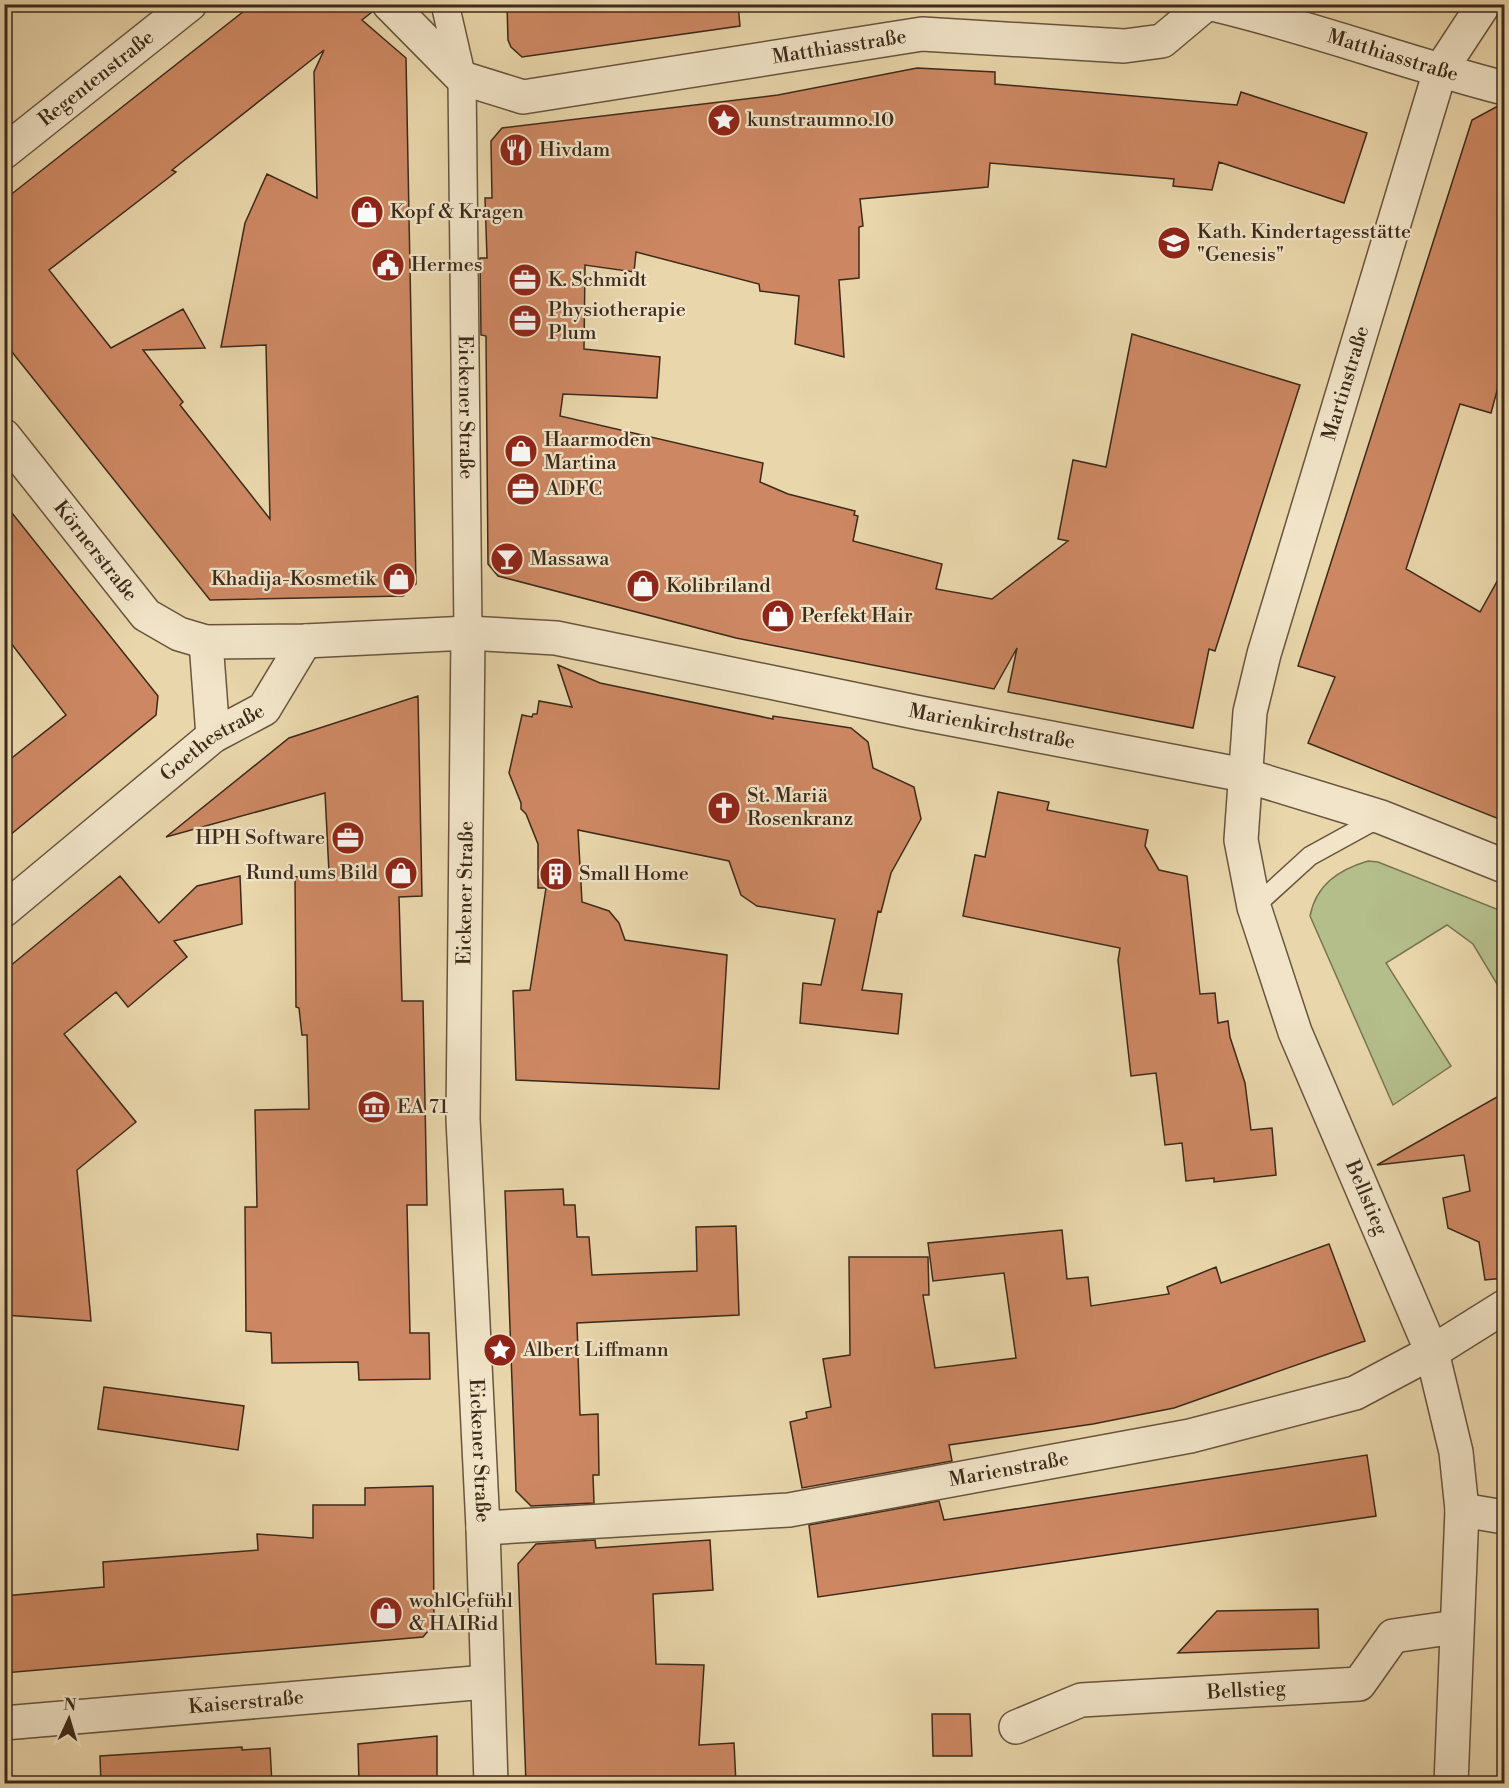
<svg xmlns="http://www.w3.org/2000/svg" width="1509" height="1788" viewBox="0 0 1509 1788" font-family="'Libre Bodoni',serif">
<rect width="100%" height="100%" fill="#e9d6ab"/>
<filter id="stains"><feTurbulence type="fractalNoise" baseFrequency=".00333" numOctaves="4"/><feColorMatrix values="0 0 0 0 .2 0 0 0 0 .09 0 0 0 0 .02 0 0 0 .5 -.17"/></filter>
<radialGradient id="worn" r=".72"><stop offset=".6" stop-color="#630" stop-opacity="0"/><stop offset="1" stop-color="#630" stop-opacity=".3"/></radialGradient>
<!-- green -->
<path fill="#b4be8b" stroke="#787452" stroke-width="1.5" d="M1368 861 1378 862 1504 912V987L1500 989 1473 944 1447 925 1386 963 1451 1066 1393 1105 1310 916C1316 885 1338 870 1368 861Z"/>
<!-- building -->
<path fill="#cd8863" stroke="#3d2a1a" stroke-width="1.5" fill-rule="evenodd" d="M253 4H371L372 12 362 20 406 58 416 584 403 596 210 600 4 342V200ZM324 50 314 72 317 198 267 174 245 223 221 347 266 345 270 519 180 405 183 402 143 350 205 348 183 309 111 348 49 270 176 172 172 170Z
M507 4H738L740 26 522 57 511 47 508 40Z
M917 68 995 72V84L1237 105 1241 92 1367 133 1344 203 1219 162 1212 190 1173 186 1174 179 990 163 988 187 860 199 863 226 859 227V278L839 280 844 357 795 344 799 296 760 291 759 284 636 252 634 272 585 265 584 349 660 357 657 398 563 394 560 416 763 463 760 482 788 494 855 511 854 515 858 516 853 541 942 564 936 589 992 599 1068 541 1058 539 1073 460 1106 467 1132 334 1300 385 1215 651 1209 649 1193 728 1008 692 1017 648 994 689 736 638 498 576 488 564 486 336 481 335 480 258H487L485 198H492L491 141 502 128 778 95Z
M1498 106H1504V365L1491 413 1460 404 1406 569 1480 612 1504 569V821L1308 743 1335 677 1298 666 1472 120Z
M4 503 158 696 156 715 4 840V764L66 715 4 634Z
M558 665 600 683 773 719V716L851 728 868 742 873 768 914 787 921 819 891 873 881 912 878 911 862 990 902 994 898 1034 800 1023 803 983 821 985 835 919 757 906 741 895 729 861 578 830 582 902 609 911 619 923 625 940 727 955 719 1089 516 1080 513 991 530 990 546 888H538V844L526 814 521 809V803L509 773 522 715 532 717 533 714H537L539 701 572 707Z
M418 696 422 896 399 897 402 1001H423L427 1205H407L410 1333H429L430 1379 359 1380 358 1362 272 1363 271 1333 246 1331 245 1207H257L255 1110 309 1109 307 1035H302L299 1008 296 1007 295 877 329 873 325 793 166 837 289 738Z
M998 792 1049 802 1047 810 1148 830 1145 846 1159 870 1187 876 1200 994 1215 993 1218 1023 1228 1021 1230 1037 1245 1083 1251 1130 1272 1128 1276 1175 1214 1182V1178L1186 1181 1182 1143 1165 1145 1156 1073 1131 1076 1118 960 1120 948 963 916 975 855 985 857Z
M120 876 159 923 197 886 240 876 242 924 174 941 187 957 128 1007 116 992 64 1034 136 1122 77 1170 91 1321 4 1315V971Z
M1504 1093V1278L1485 1280 1479 1242 1448 1228 1443 1198 1470 1191 1464 1155 1377 1165Z
M563 1189 564 1205H575L577 1237H589L592 1275 697 1271 696 1227 736 1226 739 1315 577 1323 580 1415 598 1414 599 1475H593L594 1503 531 1506 516 1491 505 1191Z
M1062 1230 1067 1279 1088 1277 1091 1306 1169 1294 1167 1287 1216 1267 1221 1283 1329 1244 1365 1341 1174 1408 1093 1424 949 1445 952 1461 802 1488 790 1422 807 1418 806 1412 831 1407 823 1359 850 1355 849 1257H928L929 1295H923L935 1368 1016 1358 1004 1273 933 1281 928 1243Z
M104 1387 244 1406 238 1450 98 1429Z
M1367 1455 1376 1516 818 1597 809 1525 939 1501 944 1520Z
M433 1486 434 1624 423 1637 4 1673V1596L104 1587 103 1562 258 1550 257 1534 313 1538V1505H365V1488Z
M595 1540 596 1548 710 1540 713 1590 653 1594 656 1664 704 1665 699 1745 734 1743 736 1784H526L518 1564 536 1544Z
M1318 1609 1319 1648 1178 1653 1217 1611Z
M932 1714H970L972 1756H933Z
M437 1736V1784H359L358 1744Z
M242 1747V1750L270 1748 272 1784H101L100 1756Z"/>
<g fill="none" stroke-linecap="round" stroke-linejoin="round">
<!-- service casing -->
<g stroke="#68553e" stroke-width="21">
<path id="service" d="M1254 907 1310 856 1381 817"/>
</g>
<!-- pedestrian casing -->
<g stroke="#68553e" stroke-width="30">
<g id="pedestrian">
<path id="s1" d="M445 4 462 78 468 633"/>
</g>
</g>
<!-- minor casing -->
<g stroke="#68553e" stroke-width="36">
<g id="minor">
<path id="s2" d="M389 4 462 78 523 97 922 34 1124 46 1162 41 1206 4"/>
<path id="s3" d="M1212 4C1311 27 1406 63 1504 88"/>
<path id="s4" d="M4 152 190 4"/>
<path id="s5" d="M4 436 146 615 179 634 206 642 305 641 468 633 556 638 920 713 1244 775 1381 817 1504 866"/>
<path id="s6" d="M468 633 463 1119 483 1528 491 1784"/>
<path d="M206 642 213 736"/>
<path id="s7" d="M4 910 213 736 264 709 305 641"/>
<path d="M1462 1510 1504 1517"/>
<path id="s8" d="M483 1528 789 1510 1190 1436 1355 1393 1432 1352 1504 1307"/>
<path id="s9" d="M4 1723 486 1682"/>
<path id="s10" d="M1016 1727 1081 1700 1359 1684 1393 1636 1456 1627"/>
<path id="s11" d="M1451 1784 1462 1510 1456 1452 1432 1352 1295 1032 1254 907 1241 840 1250 712 1264 654 1440 71 1484 4"/>
</g>
</g>
<!-- service -->
<use href="#service" stroke="#f1e4c8" stroke-width="18"/>
<!-- pedestrian -->
<use href="#pedestrian" stroke="#f1e4c8" stroke-width="27"/>
<!-- minor -->
<use href="#minor" stroke="#f1e4c8" stroke-width="33"/>
</g>
<!-- icons -->
<defs>
<g id="sight-disc" transform="scale(1.725)"><circle r="9.5" fill="#8f2418" stroke="#f1e4c8"/><path d="M0-6L1.8-2.2L6-1.7L2.9 1.2L3.7 5.4L0 3.3L-3.7 5.4L-2.9 1.2L-6-1.7L-1.8-2.2Z" fill="#fff"/></g>
<g id="restaurant-disc" transform="scale(1.725)"><circle r="9.5" fill="#8f2418" stroke="#f1e4c8"/><path d="M-5-6h1v4h1v-4h1v4h1v-4h1v5L-1.5 .5V6h-2V.5L-5-1ZM5-6V6H3V1.5H1.5Q1.5-4 5-6Z" fill="#fff"/></g>
<g id="shop-disc" transform="scale(1.725)"><circle r="9.5" fill="#8f2418" stroke="#f1e4c8"/><path d="M-5-2.5h2.3a2.7 3.5 0 0 1 5.4 0H5L5.5 6h-11ZM-1.5-2.5h3a1.5 2.3 0 0 0-3 0Z" fill="#fff"/></g>
<g id="school-disc" transform="scale(1.725)"><circle r="9.5" fill="#8f2418" stroke="#f1e4c8"/><path d="M0-5L7-2L0 1L-7-2ZM-4 1L0 2.5L4 1V4Q0 6-4 4Z" fill="#fff"/></g>
<g id="civic-disc" transform="scale(1.725)"><circle r="9.5" fill="#8f2418" stroke="#f1e4c8"/><path d="M-.6-6.5H3V-4.5H.6V-3L4-1V1h2V6H-6V1h2V-1L-.6-3ZM-1.2 2.5V6h2.4V2.5Z" fill="#fff"/></g>
<g id="office-disc" transform="scale(1.725)"><circle r="9.5" fill="#8f2418" stroke="#f1e4c8"/><path d="M-6-3h4V-5.5h4V-3h4V5H-6ZM-1-4.5V-3h2v-1.5ZM-6 0V1H6V0Z" fill="#fff"/></g>
<g id="bar-disc" transform="scale(1.725)"><circle r="9.5" fill="#8f2418" stroke="#f1e4c8"/><path d="M-6-5H6L.8 .8V4.5H3.5V6h-7V4.5H-.8V.8Z" fill="#fff"/></g>
<g id="church-disc" transform="scale(1.725)"><circle r="9.5" fill="#8f2418" stroke="#f1e4c8"/><path d="M-1.2-6h2.4v3.5h3.3v2.4h-3.3V6h-2.4V-.1h-3.3v-2.4h3.3Z" fill="#fff"/></g>
<g id="building-disc" transform="scale(1.725)"><circle r="9.5" fill="#8f2418" stroke="#f1e4c8"/><path d="M-4-6H4V6H1V3H-1V6H-4ZM-2.5-4.3h1.7v1.8h-1.7ZM.8-4.3h1.7v1.8H.8ZM-2.5-1h1.7V.8h-1.7ZM.8-1h1.7V.8H.8Z" fill="#fff"/></g>
<g id="museum-disc" transform="scale(1.725)"><circle r="9.5" fill="#8f2418" stroke="#f1e4c8"/><path d="M0-6L6-3V-2H-6V-3ZM-5-1h2V3h-2ZM-1-1h2V3h-2ZM3-1h2V3H3ZM-6 4H6V6H-6Z" fill="#fff"/></g>
</defs>
<g fill-rule="evenodd">
<use href="#sight-disc" x="724" y="120"/>
<use href="#restaurant-disc" x="516" y="150"/>
<use href="#shop-disc" x="367" y="212"/>
<use href="#school-disc" x="1174" y="243"/>
<use href="#civic-disc" x="388" y="265"/>
<use href="#office-disc" x="525" y="280"/>
<use href="#office-disc" x="525" y="321"/>
<use href="#shop-disc" x="521" y="451"/>
<use href="#office-disc" x="523" y="489"/>
<use href="#bar-disc" x="507" y="559"/>
<use href="#shop-disc" x="399" y="579"/>
<use href="#shop-disc" x="643" y="586"/>
<use href="#shop-disc" x="778" y="616"/>
<use href="#church-disc" x="724" y="808"/>
<use href="#office-disc" x="348" y="838"/>
<use href="#shop-disc" x="401" y="873"/>
<use href="#building-disc" x="556" y="874"/>
<use href="#museum-disc" x="374" y="1107"/>
<use href="#sight-disc" x="500" y="1350"/>
<use href="#shop-disc" x="386" y="1613"/>
</g>
<g text-anchor="middle" dominant-baseline="central" stroke-width="4.5" stroke-linejoin="round" paint-order="stroke">
<!-- street labels -->
<g font-size="20" fill="#3d2a1a" stroke="#f1e4c8">
<text stroke="none"><textPath href="#s2" startOffset="488">Matthiasstraße</textPath></text>
<text stroke="none"><textPath href="#s3" startOffset="188">Matthiasstraße</textPath></text>
<text stroke="none"><textPath href="#s4" startOffset="118">Regentenstraße</textPath></text>
<text stroke="none"><textPath href="#s11" startOffset="1454">Martinstraße</textPath></text>
<text stroke="none"><textPath href="#s1" startOffset="405">Eickener Straße</textPath></text>
<text stroke="none"><textPath href="#s5" startOffset="147">Körnerstraße</textPath></text>
<text stroke="none"><textPath href="#s5" startOffset="1090">Marienkirchstraße</textPath></text>
<text stroke="none"><textPath href="#s7" startOffset="268">Goethestraße</textPath></text>
<text transform="translate(466 893) rotate(-89)">Eickener Straße</text>
<text transform="translate(1366 1198) rotate(67)">Bellstieg</text>
<text stroke="none"><textPath href="#s6" startOffset="818">Eickener Straße</textPath></text>
<text stroke="none"><textPath href="#s8" startOffset="530">Marienstraße</textPath></text>
<text stroke="none"><textPath href="#s10" startOffset="236">Bellstieg</textPath></text>
<text stroke="none"><textPath href="#s9" startOffset="243">Kaiserstraße</textPath></text>
</g>
<!-- poi labels -->
<g font-size="20" fill="#3d2a1a" stroke="#f1e4c8" text-anchor="start">
<text x="747" y="120">kunstraumno.10</text>
<text x="539" y="150">Hivdam</text>
<text x="390" y="212">Kopf &amp; Kragen</text>
<text x="1197" y="232">Kath. Kindertagesstätte<tspan x="1197" dy="23">"Genesis"</tspan></text>
<text x="411" y="265">Hermes</text>
<text x="548" y="280">K. Schmidt</text>
<text x="548" y="310">Physiotherapie<tspan x="548" dy="23">Plum</tspan></text>
<text x="544" y="440">Haarmoden<tspan x="544" dy="23">Martina</tspan></text>
<text x="546" y="489">ADFC</text>
<text x="530" y="559">Massawa</text>
<text x="376" y="579" text-anchor="end">Khadija-Kosmetik</text>
<text x="666" y="586">Kolibriland</text>
<text x="801" y="616">Perfekt Hair</text>
<text x="747" y="796">St. Mariä<tspan x="747" dy="23">Rosenkranz</tspan></text>
<text x="325" y="838" text-anchor="end">HPH Software</text>
<text x="378" y="873" text-anchor="end">Rund ums Bild</text>
<text x="579" y="874">Small Home</text>
<text x="397" y="1107">EA 71</text>
<text x="523" y="1350">Albert Liffmann</text>
<text x="409" y="1601">wohlGefühl<tspan x="409" dy="23">&amp; HAIRid</tspan></text>
</g>
</g>
<!-- margin -->
<rect width="1509" height="1788" fill="none" stroke="#e9d6ab" stroke-width="24"/>
<rect x="6" y="6" width="1497" height="1776" fill="none" stroke="#3d2a1a" stroke-width="3"/>
<rect x="12" y="12" width="1485" height="1764" fill="none" stroke="#3d2a1a" stroke-width="1.5"/>
<!-- north arrow -->
<g transform="translate(69 1719) rotate(4)" stroke="#f1e4c8" stroke-width="4.5" paint-order="stroke">
<path d="M0-4.5L10 22L0 15L-10 22Z" fill="#3d2a1a"/>
<text y="-9" font-size="16" font-weight="bold" text-anchor="middle" fill="#3d2a1a">N</text>
</g>
<rect width="100%" height="100%" filter="url(#stains)"/>
<rect width="100%" height="100%" fill="url(#worn)"/>
</svg>
